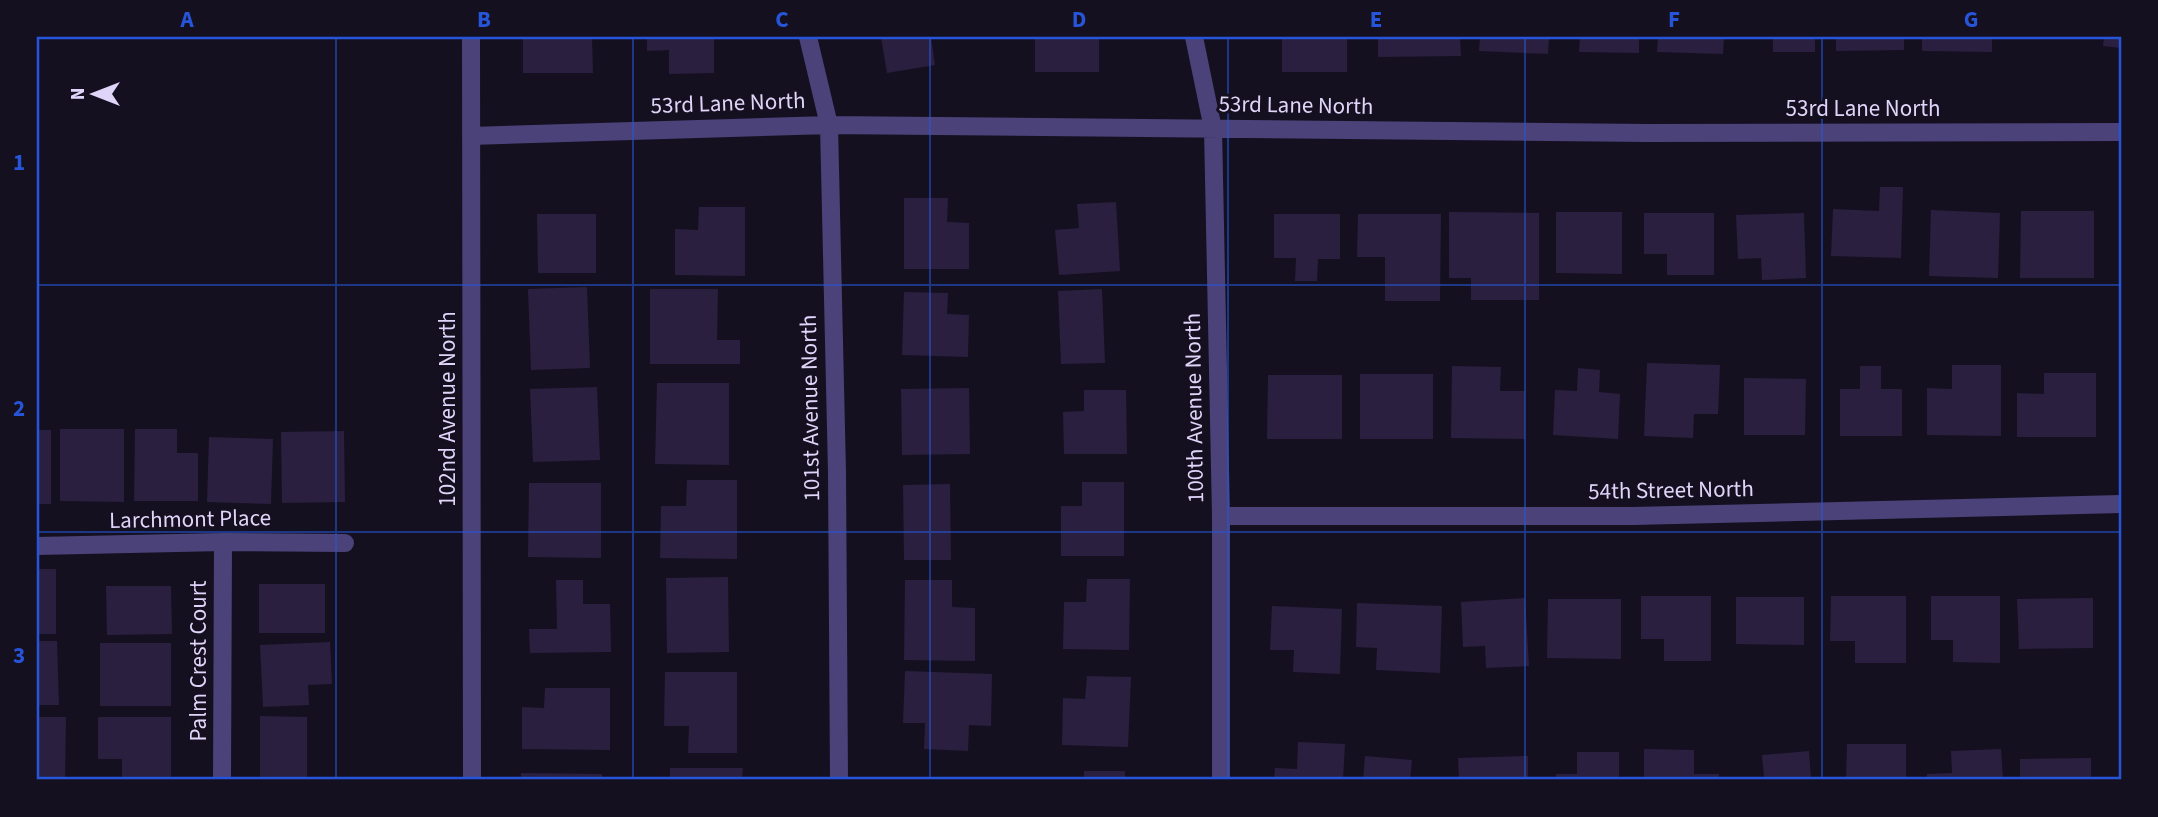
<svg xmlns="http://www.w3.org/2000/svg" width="2158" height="817" viewBox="0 0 2158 817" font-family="'Source Sans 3',sans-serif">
<rect width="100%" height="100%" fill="#151020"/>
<!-- building -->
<path fill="#2a1f3f" d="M523 37H592L593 73H523Z
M647 37H714V73L669 74V50L647 51Z
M881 37H931L935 65 887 73Z
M1035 37H1099V72H1035Z
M1282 37H1347V72H1282Z
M1378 37H1460L1461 56 1378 57Z
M1480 37H1549L1548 54 1479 51Z
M1580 37H1639V53L1579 52Z
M1658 37H1724L1723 54 1657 52Z
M1773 37H1815V52H1773Z
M1836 37H1904V50L1836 51Z
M1922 37H1992V52L1922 51Z
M2104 37H2121V48L2103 46Z
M1880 187H1903L1901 258 1831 256 1833 209 1879 211Z
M904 198H948L947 222 969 223V269H904Z
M1116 202 1120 271 1059 275 1055 230 1079 228 1077 204Z
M699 207H745V276L675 275V229L698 230Z
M1931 210 2000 213 1998 278 1929 276Z
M2021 211H2094V278H2020Z
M1449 212 1539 213V300H1471V278H1449Z
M1556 212H1622V274L1556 273Z
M1644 213H1714V275H1667V254H1644Z
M1804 213 1806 278 1762 280 1761 258 1738 259 1736 215Z
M537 214H596V273H538Z
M1274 214H1340V259H1318L1317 281H1295L1296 258H1274Z
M1358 214H1441L1440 301H1385V257H1357Z
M587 287 590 368 531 370 528 289Z
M650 289H718L717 340H740V364H650Z
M1102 289 1105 363 1061 364 1058 291Z
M904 292 948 293 947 314 969 315 968 357 902 355Z
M1647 363 1720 365 1718 414H1694L1693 438 1644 436Z
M1952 365H2001V436L1927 435V388L1952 389Z
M1452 366 1501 367 1500 391H1525V439L1451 438Z
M1860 366H1881V389H1902V436H1840V389H1860Z
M1578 368 1600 370 1599 392 1620 394 1618 439 1553 435 1555 390 1577 391Z
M2044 373H2096V437H2017V393L2044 394Z
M1360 374H1433V439H1360Z
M1268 375H1342V439H1267Z
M1744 378 1806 379 1805 435H1744Z
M657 383H729V465L655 464Z
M597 387 600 460 533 462 530 389Z
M969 388 970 454 902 455 901 389Z
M1084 390H1126L1127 454H1064L1063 412 1084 411Z
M60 429H124V502L60 501Z
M135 429H177V453H198V501H134Z
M37 430H51V504H37Z
M344 431 345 502 282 503 281 432Z
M209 437 273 439 271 504 207 502Z
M687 480H737V559L660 558 661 506H686Z
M1082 482H1124V556H1061V506H1082Z
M529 483H601V558L528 557Z
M950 484 951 560H904L903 485Z
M37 569H56V634H37Z
M728 577 729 652 667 653 666 578Z
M1087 579H1130L1129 650 1063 649 1064 602H1086Z
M556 580H583V604H610L611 652 530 653 529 629H557Z
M905 580H952V607L975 608V661L904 660Z
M259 584H325V633H259Z
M106 586H171L172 634 107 635Z
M1641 596H1711V661H1664V639H1641Z
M1831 596H1906V663H1855V641H1830Z
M1931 596H2000V663L1953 662V640H1931Z
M1736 597H1804V645L1736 644Z
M1525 598 1529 666 1486 668 1485 646 1463 647 1461 602Z
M2093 598V648L2019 649 2017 599Z
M1548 599H1621V659L1547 658Z
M1357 603 1442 606 1440 673 1376 670 1377 648 1356 647Z
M1272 606 1342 609 1340 674 1293 672 1294 650H1270Z
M37 641H57L59 705H37Z
M330 642 332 684 308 685 309 705 263 707 260 645Z
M100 643H171V706H100Z
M905 671 992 674 991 726 969 725 968 751 924 749 925 723H903Z
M665 672H737V753H688L689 726H664Z
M1087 676 1131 677 1128 747 1062 745 1063 698 1085 699Z
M545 688H610V750L522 749V707L544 708Z
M260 716 307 717V780H260Z
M37 717H66L65 780H37Z
M98 717H171V780H122V759H98Z
M1298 742 1345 744 1343 780H1274L1275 768 1297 769Z
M1847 744H1906V780H1846Z
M1644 749 1694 750V774H1719V780H1644Z
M2001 749 2003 780H1927V774L1952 773 1951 751Z
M1809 751 1811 780H1747V778L1764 777 1762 755Z
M1577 752H1619V780H1556V774H1577Z
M1365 756 1412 760 1410 780H1363Z
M1528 756V780H1459L1458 758Z
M2091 758V780H2020V759Z
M670 768H743L742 780H670Z
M1084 771H1125V780H1084Z
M521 773 602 774V780H521Z"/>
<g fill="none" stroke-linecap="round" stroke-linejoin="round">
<!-- minor -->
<path stroke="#4b4279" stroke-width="18" d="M471 37 472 780
M808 37 829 125 837 472 839 780
M1194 37 1213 129 1221 516V780
M471 136 829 125 1647 133 2121 132
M1221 516H1633L2121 504
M37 546 223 542 345 543
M222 780 223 542"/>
</g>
<!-- grid -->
<path fill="none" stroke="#2755da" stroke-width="2" stroke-opacity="0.55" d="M336 37V780M633 37V780M930 37V780M1228 37V780M1525 37V780M1822 37V780M37 285H2121M37 532H2121"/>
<g text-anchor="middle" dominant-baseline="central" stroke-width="6" stroke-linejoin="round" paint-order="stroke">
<!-- street labels -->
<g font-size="23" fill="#ded5f9" stroke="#151020">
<text transform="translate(728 103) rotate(-2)">53rd Lane North</text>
<text transform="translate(1296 105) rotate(1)">53rd Lane North</text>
<text x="1863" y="108">53rd Lane North</text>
<text transform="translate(810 408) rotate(-91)">101st Avenue North</text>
<text transform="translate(1194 408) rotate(-91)">100th Avenue North</text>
<text transform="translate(447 409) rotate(-90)">102nd Avenue North</text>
<text transform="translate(1671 490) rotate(-1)">54th Street North</text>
<text transform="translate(190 519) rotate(-1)">Larchmont Place</text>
<text transform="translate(198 661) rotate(-90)">Palm Crest Court</text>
</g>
</g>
<!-- border -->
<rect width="2158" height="817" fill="none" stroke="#151020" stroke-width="77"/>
<!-- north arrow -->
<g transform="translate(94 94) rotate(270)" stroke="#151020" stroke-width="5" paint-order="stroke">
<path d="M0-5L12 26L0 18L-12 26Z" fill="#ded5f9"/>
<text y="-10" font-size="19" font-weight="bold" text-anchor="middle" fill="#ded5f9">N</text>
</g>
<rect x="38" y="38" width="2082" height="740" fill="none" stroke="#2755da" stroke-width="2.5"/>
<g font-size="23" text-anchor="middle" font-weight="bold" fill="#2755da">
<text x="187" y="27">A</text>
<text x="484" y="27">B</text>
<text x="782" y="27">C</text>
<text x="1079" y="27">D</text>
<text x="1376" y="27">E</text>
<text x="1674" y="27">F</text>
<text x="1971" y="27">G</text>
<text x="19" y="170">1</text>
<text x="19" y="416">2</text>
<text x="19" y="663">3</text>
</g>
</svg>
